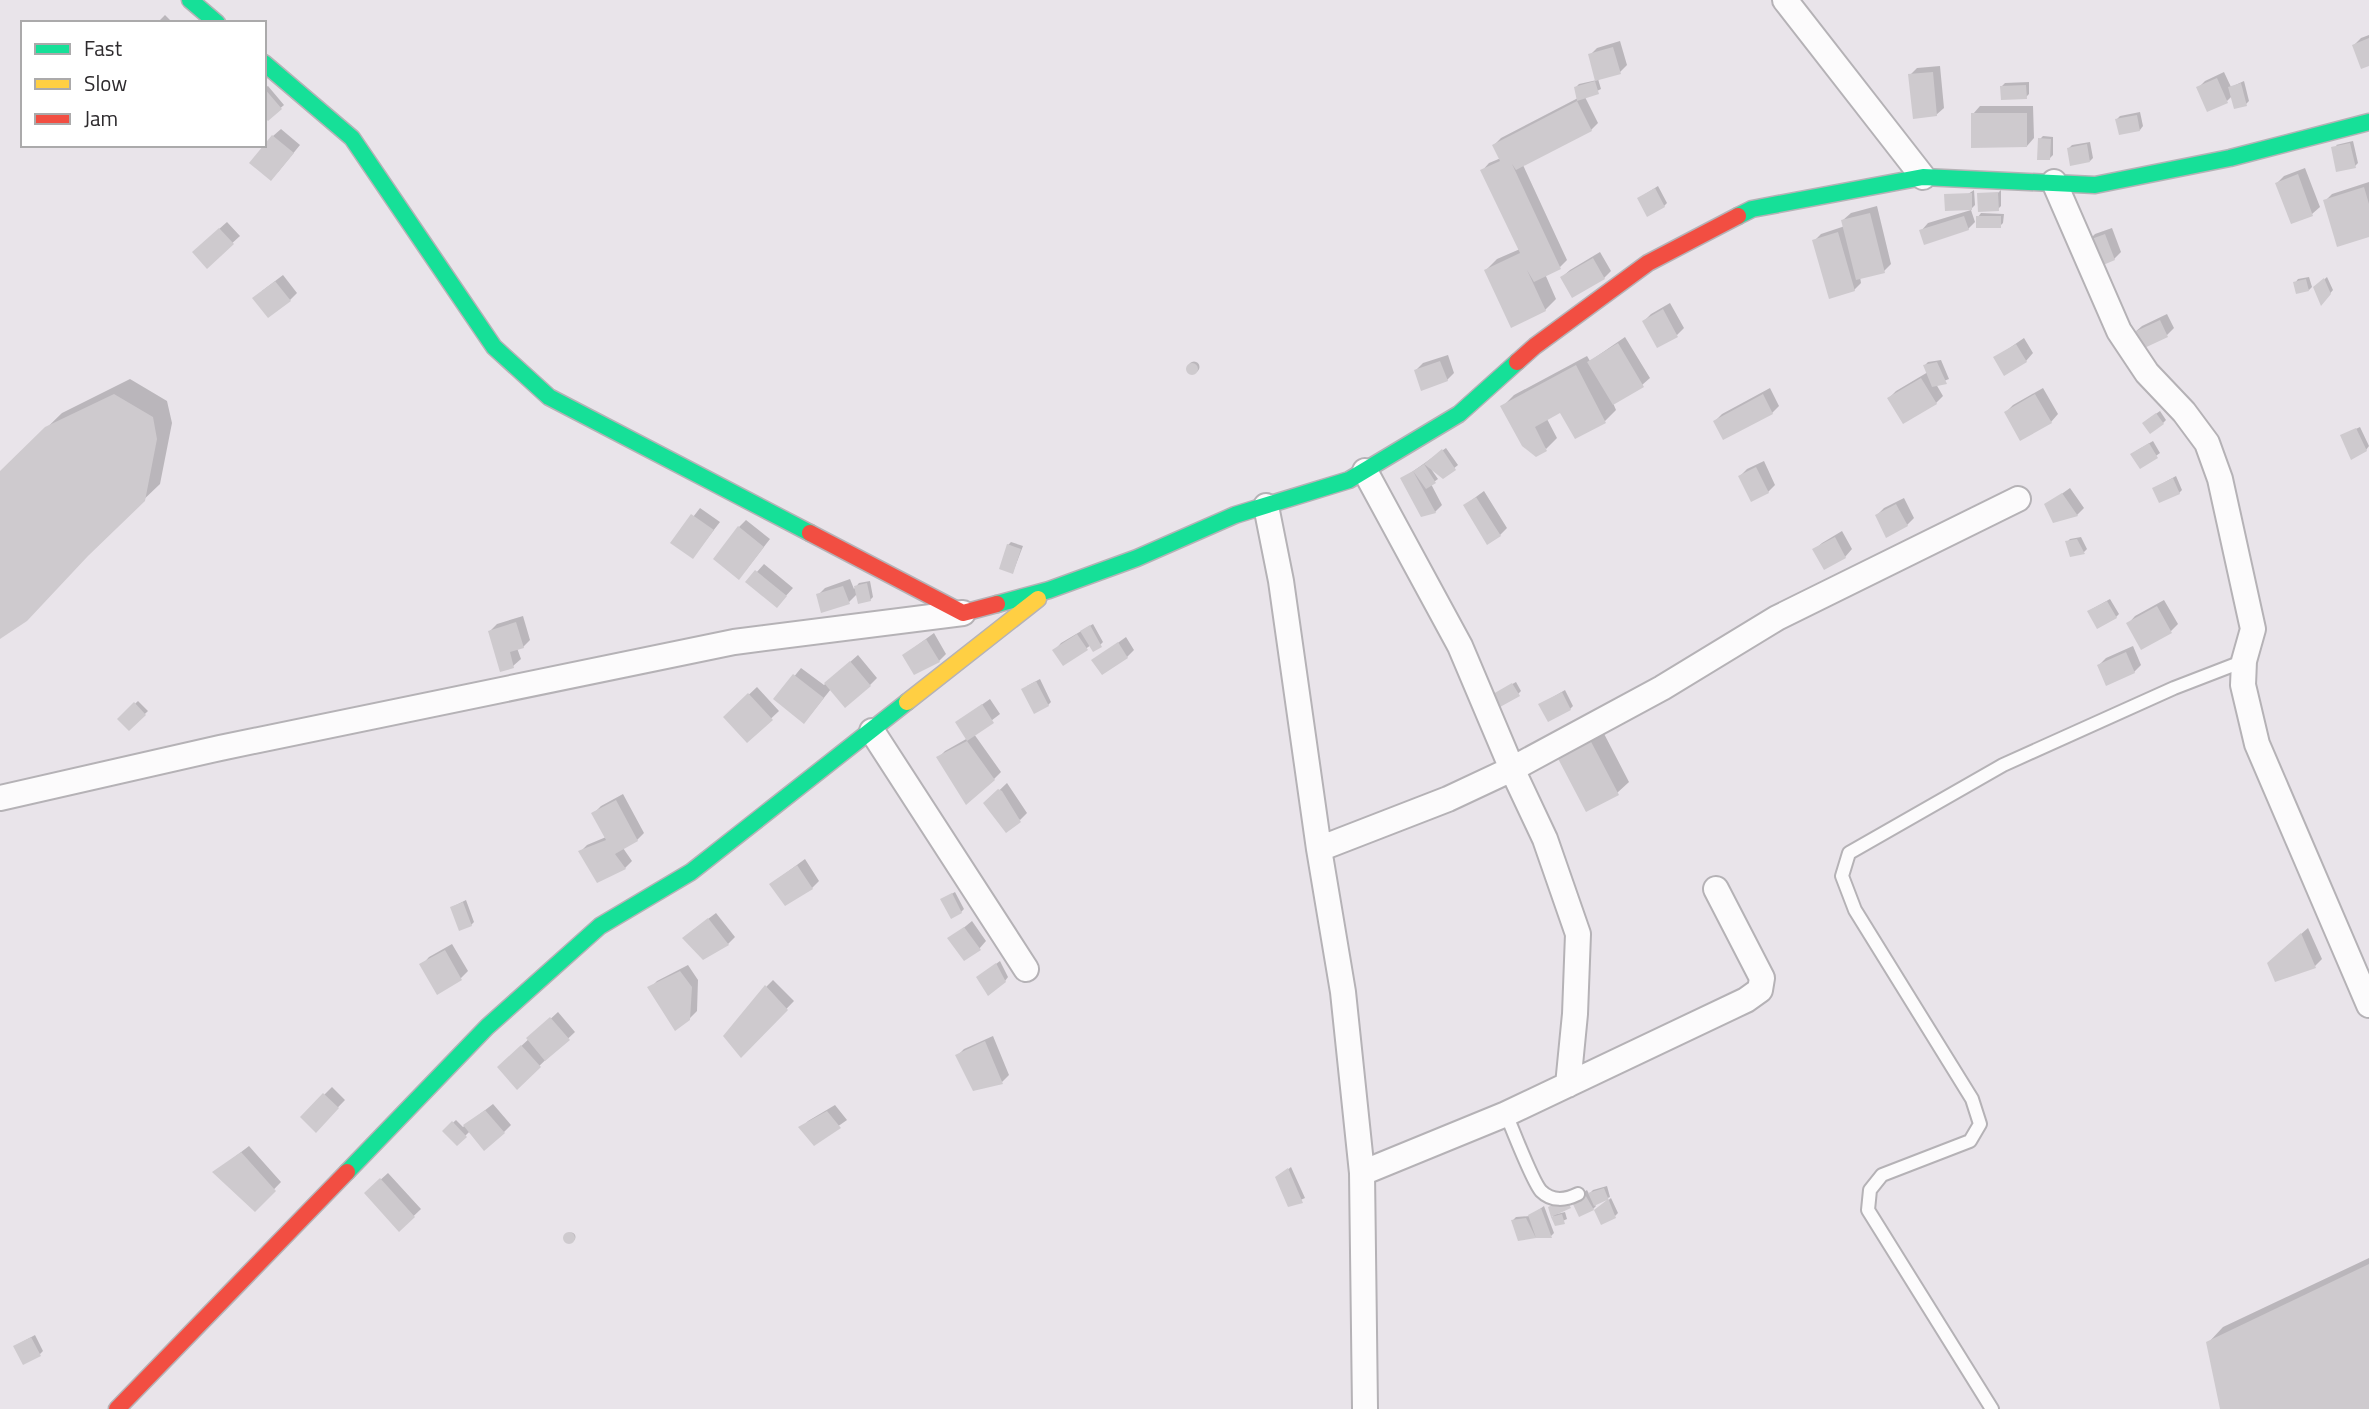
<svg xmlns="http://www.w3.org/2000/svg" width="2369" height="1409" viewBox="0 0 2369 1409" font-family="'Titillium Web',sans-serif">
<rect width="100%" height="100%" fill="#e9e4ea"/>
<!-- shadow -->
<path fill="#0003" d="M165 15 173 23H158V22Z
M2369 35V64L2354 45 2361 38Z
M1620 41 1627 65 1620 72 1598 79 1601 89 1585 97 1598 123 1591 130 1523 165 1567 260 1560 267 1545 274 1556 299 1545 310 1486 270 1497 259 1520 249 1482 171 1489 163 1501 158 1494 145 1501 138 1578 98 1576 87 1579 84 1597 80 1590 55 1597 48Z
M1940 66 1944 108 1936 115 1910 75 1917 68Z
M2224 72 2231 87 2244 81 2249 101 2246 104 2232 96 2227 101 2198 88 2205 81Z
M2029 82V94L2026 97 2002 86 2005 83Z
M268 86 284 105 268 119 264 88Z
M1980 106H2033L2034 138 2027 146 1973 114Z
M2140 112 2143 126 2140 130 2117 119 2120 116Z
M281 129 300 145 278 172 273 136Z
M2043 136 2053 137V155L2049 159 2040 139Z
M2353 141 2358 163 2355 166 2336 145Z
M2090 142 2093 158 2090 161 2069 148 2072 145Z
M2305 168 2320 207 2312 214 2292 222 2277 183 2284 176Z
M2369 182V235L2325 201 2332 194Z
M1658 186 1667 203 1664 206 1639 198Z
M1974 190 1975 205 1972 208 1946 209Z
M2001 190V206L1998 209 1980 210Z
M1877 206 1891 264 1884 271 1860 277 1861 283 1854 290 1814 241 1821 234 1845 226 1843 220 1851 213Z
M1971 210 1975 222 1968 229 1921 231 1928 223Z
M1981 213 2004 214 2003 223 2000 226 1978 217Z
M227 222 240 236 207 266 201 245Z
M2112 228 2121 252 2114 259 2088 241 2095 234Z
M1600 252 1611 271 1604 278 1562 277 1570 270Z
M283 275 297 293 290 300 262 291Z
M2309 277 2312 287 2309 290 2295 283 2298 279Z
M2327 277 2333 290 2322 303 2315 288Z
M1670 303 1684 328 1677 335 1644 321 1651 314Z
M2167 314 2174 328 2167 335 2134 333 2142 326Z
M1625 337 1650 378 1642 385 1613 403 1616 410 1605 421 1575 437 1561 411 1547 419 1557 438 1546 449 1503 406 1514 395 1587 356 1590 361Z
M2024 338 2033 353 2026 361 1995 358Z
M1448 355 1454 373 1447 380 1416 370 1423 363Z
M1941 360 1949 379 1936 384 1943 396 1936 403 1889 398 1896 391 1928 372 1925 365 1928 362Z
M1188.5 367a5.5 5.5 0 1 1 11 0a5.5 5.5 0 1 1-11 0Z
M130 379 167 401 172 423 160 484 0 637V473L62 413Z
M1770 388 1779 406 1772 413 1715 421 1722 414Z
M2043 388 2058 414 2051 422 2006 412 2013 405Z
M2160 411 2166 420 2163 423 2147 420Z
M2360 427 2369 446 2366 450 2343 435Z
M2153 441 2160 453 2140 467 2136 451Z
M1446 448 1458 465 1443 477 1431 469 1438 479 1431 484 1442 505 1435 512 1402 479Z
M1764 461 1775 485 1768 492 1740 476 1747 469Z
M2176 476 2182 490 2179 493 2154 488Z
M2070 488 2084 508 2077 515 2054 521 2046 505Z
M1484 491 1507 528 1500 535 1465 505Z
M1904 498 1914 518 1907 525 1877 515 1884 508Z
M700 508 720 522 693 557 673 543Z
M746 520 770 539 746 570 739 527Z
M1842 531 1852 549 1845 557 1814 550 1822 543Z
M2081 537 2087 549 2084 552 2071 555 2067 542 2070 539Z
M1011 542 1023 546 1013 572 1008 545Z
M764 564 793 588 784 598 748 582Z
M850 579 854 589 859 583 870 581 873 597 870 600 858 593 849 602 818 595 825 588Z
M2110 599 2119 614 2116 617 2092 609Z
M2164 600 2178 624 2171 631 2128 624 2135 616Z
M523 616 530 640 523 647 517 648 521 659 513 666 490 631 497 624Z
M1093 624 1103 642 1100 645H1091L1064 664 1054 651 1061 643Z
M934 633 946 654 939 661 904 655Z
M1126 637 1134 650 1127 657 1094 660Z
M2133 646 2141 665 2134 672 2099 665 2106 658Z
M858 655 877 678 870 685 831 689 811 714 776 699 801 668 824 685Z
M1040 679 1051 702 1048 705 1027 686Z
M1516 682 1521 691 1518 694 1498 692Z
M757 687 779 711 747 741 725 717Z
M1565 690 1573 706 1570 709 1541 704Z
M990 699 1000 714 974 734 1001 772 994 779 938 758 945 751 968 738 957 722Z
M138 701 148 711 129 729 119 719Z
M1599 724 1629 782 1617 793 1557 751Z
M1007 783 1027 813 1020 820 986 803Z
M623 794 644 833 637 840 623 848 632 861 625 868 580 852 587 845 606 837 594 813 601 806Z
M805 859 819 881 812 888 785 904 771 884Z
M955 892 964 909 961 912 946 897Z
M466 900 474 922 471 925 452 907Z
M716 913 735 937 728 944 692 931Z
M972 921 986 941 979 949 950 939Z
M2308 928 2322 959 2315 966 2276 956Z
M452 944 468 971 461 978 438 992 422 965 429 957Z
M1000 961 1008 977 1005 981 981 975Z
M688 965 698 980 697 1011 689 1019 650 988 657 981Z
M773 980 794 1001 741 1056 766 987Z
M558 1012 575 1032 517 1087 506 1060Z
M993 1036 1009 1075 1002 1082 957 1056 964 1049Z
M332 1087 345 1100 316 1130 302 1117Z
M493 1104 511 1125 504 1132 470 1131 457 1144 444 1131 456 1120 463 1127Z
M835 1105 847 1120 814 1143 801 1128 808 1121Z
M249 1146 281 1182 255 1209 215 1172Z
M1291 1167 1305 1198 1289 1205 1281 1175Z
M388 1173 421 1209 399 1230 366 1193Z
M1607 1186 1610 1197 1594 1204 1596 1206 1593 1209 1574 1202 1557 1214 1565 1212 1567 1219 1556 1224 1550 1208 1553 1205 1569 1197H1577L1587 1190 1589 1194 1593 1190Z
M1611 1198 1618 1213 1615 1216 1599 1208Z
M1544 1206 1554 1233 1551 1236 1519 1239 1513 1220 1516 1217 1530 1216Z
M566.5 1237a4.5 4.5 0 1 1 9 0a4.5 4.5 0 1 1-9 0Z
M2369 1258V1409H2222L2208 1343 2223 1327Z
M35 1335 43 1351 40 1354 15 1346Z"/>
<!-- building -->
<path fill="#cecace" d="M2369 38V66L2361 69 2352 45Z
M1613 47 1621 74 1595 81 1588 54Z
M1933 72 1937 116 1913 119 1908 74Z
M2217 78 2228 103 2207 112 2196 87Z
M1595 81 1599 94 1577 101 1574 87Z
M2241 83 2247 106 2234 109 2228 87Z
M2026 85 2027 99 2001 100 2000 86Z
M264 88 282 109 268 121 264 117Z
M1577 101 1592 131 1516 170 1512 164 1561 269 1534 282 1527 270 1546 311 1511 328 1484 270 1520 253 1480 170 1500 161 1492 145Z
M1971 113H2027V147L1971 148Z
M2137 115 2140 131 2119 135 2115 119Z
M272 135 294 153 271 181 249 163Z
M2038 138 2051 139 2050 160H2037Z
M2350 143 2356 168 2336 172 2331 147Z
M2087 144 2090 162 2070 166 2067 148Z
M2298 174 2313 216 2291 224 2275 183Z
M2364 187 2369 204V237L2337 247 2323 200Z
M1655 188 1665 207 1647 217 1637 198Z
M1998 192 1999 211 1978 212 1977 193Z
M1972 193V210L1945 211 1944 194Z
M1870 213 1885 273 1856 280 1841 220Z
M1964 216 1969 230 1924 245 1919 230Z
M1976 216H2001V228H1976Z
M219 228 234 244 207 269 192 252Z
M1838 232 1855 291 1829 299 1812 240Z
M2105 234 2115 260 2096 268 2086 241Z
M1593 258 1605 279 1572 298 1560 277Z
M2324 278 2331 294 2321 306 2313 287Z
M2306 279 2309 291 2296 294 2293 282Z
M275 281 291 301 268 318 252 298Z
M1663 309 1678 337 1657 348 1642 321Z
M2160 320 2168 337 2140 350 2132 333Z
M1618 343 1644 387 1613 405 1587 362Z
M2016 344 2027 362 2004 376 1993 357Z
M1440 361 1448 381 1421 391 1414 370Z
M1937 362 1947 384 1932 387 1923 365Z
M1186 369a6 6 0 1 1 12 0a6 6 0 1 1-12 0Z
M1576 365 1606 423 1575 439 1560 413 1535 427 1547 451 1536 457 1522 446 1500 406Z
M1921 378 1937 404 1903 424 1887 398Z
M114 394 153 417 157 439 145 501 88 556 27 621 0 639V471L45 427Z
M1763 394 1773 414 1723 440 1713 421Z
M2035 394 2052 423 2020 441 2004 412Z
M2156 413 2164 424 2150 434 2142 423Z
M2356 428 2367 451 2351 460 2340 435Z
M2149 443 2158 458 2140 469 2130 454Z
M1442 449 1456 470 1443 479 1424 464Z
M1424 464 1436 483 1426 489 1413 471Z
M1756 467 1769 493 1751 502 1738 476Z
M1413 471 1436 513 1421 517 1400 478Z
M2173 478 2180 494 2159 503 2152 488Z
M2062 493 2078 516 2053 523 2044 504Z
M1476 497 1501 536 1487 545 1463 505Z
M1896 504 1908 526 1886 538 1875 515Z
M691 514 714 530 693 559 670 543Z
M738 526 764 547 739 580 713 559Z
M1835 537 1846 558 1824 570 1812 549Z
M2077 539 2085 554 2070 557 2065 541Z
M1007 544 1021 549 1013 574 999 569Z
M755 570 787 596 777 608 745 582Z
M867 583 871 601 858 604 854 586Z
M843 586 850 604 821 613 816 594Z
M2107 601 2117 618 2097 629 2087 611Z
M2157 606 2172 633 2141 650 2126 623Z
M516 622 524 648 510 652 514 668 500 672 488 631Z
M1090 625 1102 647 1093 652 1080 631Z
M1077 634 1088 650 1063 666 1052 650Z
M926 639 940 662 914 675 902 655Z
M1118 642 1128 658 1102 675 1091 660Z
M2126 652 2135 673 2106 686 2097 665Z
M850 661 871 686 845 708 824 683Z
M793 674 824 698 804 724 773 699Z
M1036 681 1049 706 1034 714 1021 689Z
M1512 683 1520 696 1500 707 1493 694Z
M1562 692 1571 710 1548 722 1538 704Z
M748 693 773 720 747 743 723 717Z
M134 702 146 715 129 731 117 719Z
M982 704 994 723 967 741 955 722Z
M1587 734 1619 795 1586 812 1554 751Z
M967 741 995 780 966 805 936 757Z
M998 789 1002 791 1021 822 1006 833 983 803Z
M616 800 638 841 615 854 626 869 597 883 578 851 606 840 591 813Z
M797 865 813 889 785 906 769 884Z
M952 893 962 913 951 919 940 899Z
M463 902 472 926 459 931 450 907Z
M708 918 729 945 703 960 682 938Z
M964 927 981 950 964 961 947 938Z
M2301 933 2316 968 2275 982 2267 963Z
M445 950 462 980 437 995 419 964Z
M996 963 1006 982 988 996 976 977Z
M680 971 692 987 690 1020 675 1031 647 987Z
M765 985 788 1010 741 1058 723 1036Z
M550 1017 570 1040 545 1061 526 1038Z
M985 1041 1003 1084 973 1091 955 1055Z
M521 1045 541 1067 517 1090 497 1067Z
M323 1093 339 1108 316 1133 300 1117Z
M485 1110 505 1133 484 1151 463 1125Z
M827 1111 841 1128 814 1146 798 1127Z
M452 1121 467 1137 457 1146 442 1131Z
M241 1152 276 1191 255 1212 212 1172Z
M1288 1168 1303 1203 1288 1207 1275 1177Z
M380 1178 415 1217 399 1232 364 1193Z
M1604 1188 1616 1218 1601 1225 1594 1210 1607 1200 1594 1206 1588 1193Z
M1583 1191 1594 1210 1579 1217 1571 1200Z
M1566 1199 1571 1208 1551 1217 1548 1207Z
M1541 1208 1552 1238H1536L1528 1215Z
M1562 1214 1565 1224 1555 1226 1551 1217Z
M1526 1218 1536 1238 1518 1241 1511 1220Z
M563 1238a6 6 0 1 1 12 0a6 6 0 1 1-12 0Z
M2369 1264V1409H2220L2206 1342Z
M31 1337 41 1356 23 1365 13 1346Z"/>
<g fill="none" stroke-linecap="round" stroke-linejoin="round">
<!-- lane casing -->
<g stroke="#b5b2b6" stroke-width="16">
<path id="lane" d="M1506 1114C1512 1128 1533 1183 1541 1191 1552 1202 1566 1200 1578 1194
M1992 1409 1868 1210 1870 1190 1882 1175 1970 1141 1980 1124 1972 1099 1855 910 1842 876 1849 853 2003 765 2174 688 2244 661"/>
</g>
<!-- street casing -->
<g stroke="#b5b2b6" stroke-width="28">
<path id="street" d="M1785 0 1923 177
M2054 182 2119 331 2147 373 2184 412 2207 443 2220 479 2253 629 2244 661 2243 685 2257 744 2369 1005
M1365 471 1460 646 1512 769 1545 839 1578 934 1575 1014 1568 1085
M1266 506 1281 581 1319 849 1343 992 1362 1173 1365 1409
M872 731 1026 969
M0 798 220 748 734 642 963 613
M1319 849 1448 799 1512 769 1662 688 1777 618 2018 499
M1362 1173 1506 1114 1746 1000 1760 990 1762 978 1716 889"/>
</g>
<!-- fast casing -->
<g stroke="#b5b2b6" stroke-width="19">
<path id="fast" d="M190 0 217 23
M264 63 352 138 494 347 549 397 810 533
M1738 216 1752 209 1923 177 2095 185 2230 158 2369 122
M997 604 1049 590 1137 558 1235 515 1349 480 1459 414 1517 362
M347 1172 487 1027 600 926 691 872 907 702"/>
</g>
<!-- slow casing -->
<g stroke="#b5b2b6" stroke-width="19">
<path id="slow" d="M907 702 1038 599"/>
</g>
<!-- jam casing -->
<g stroke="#b5b2b6" stroke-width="19">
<path id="jam" d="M1517 362 1535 346 1648 263 1738 216
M810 533 963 613 997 604
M117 1409 347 1172"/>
</g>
<!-- lane -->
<use href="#lane" stroke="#fcfbfc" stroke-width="12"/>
<!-- street -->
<use href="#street" stroke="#fcfbfc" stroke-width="24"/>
<!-- fast -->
<use href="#fast" stroke="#16e098" stroke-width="16"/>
<!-- slow -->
<use href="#slow" stroke="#ffcf43" stroke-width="16"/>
<!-- jam -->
<use href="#jam" stroke="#f24e42" stroke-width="16"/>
</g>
<!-- legend -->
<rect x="21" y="21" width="245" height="126" fill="#ffffff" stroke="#abaaab" stroke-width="2"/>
<rect x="35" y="44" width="35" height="10" fill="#16e098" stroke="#abaaab" stroke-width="2"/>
<text x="84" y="56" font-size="21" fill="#2d2a2d">Fast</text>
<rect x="35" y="79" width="35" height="10" fill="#ffcf43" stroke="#abaaab" stroke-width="2"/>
<text x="84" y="91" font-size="21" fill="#2d2a2d">Slow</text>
<rect x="35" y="114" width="35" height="10" fill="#f24e42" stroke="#abaaab" stroke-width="2"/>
<text x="84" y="126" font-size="21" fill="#2d2a2d">Jam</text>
</svg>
